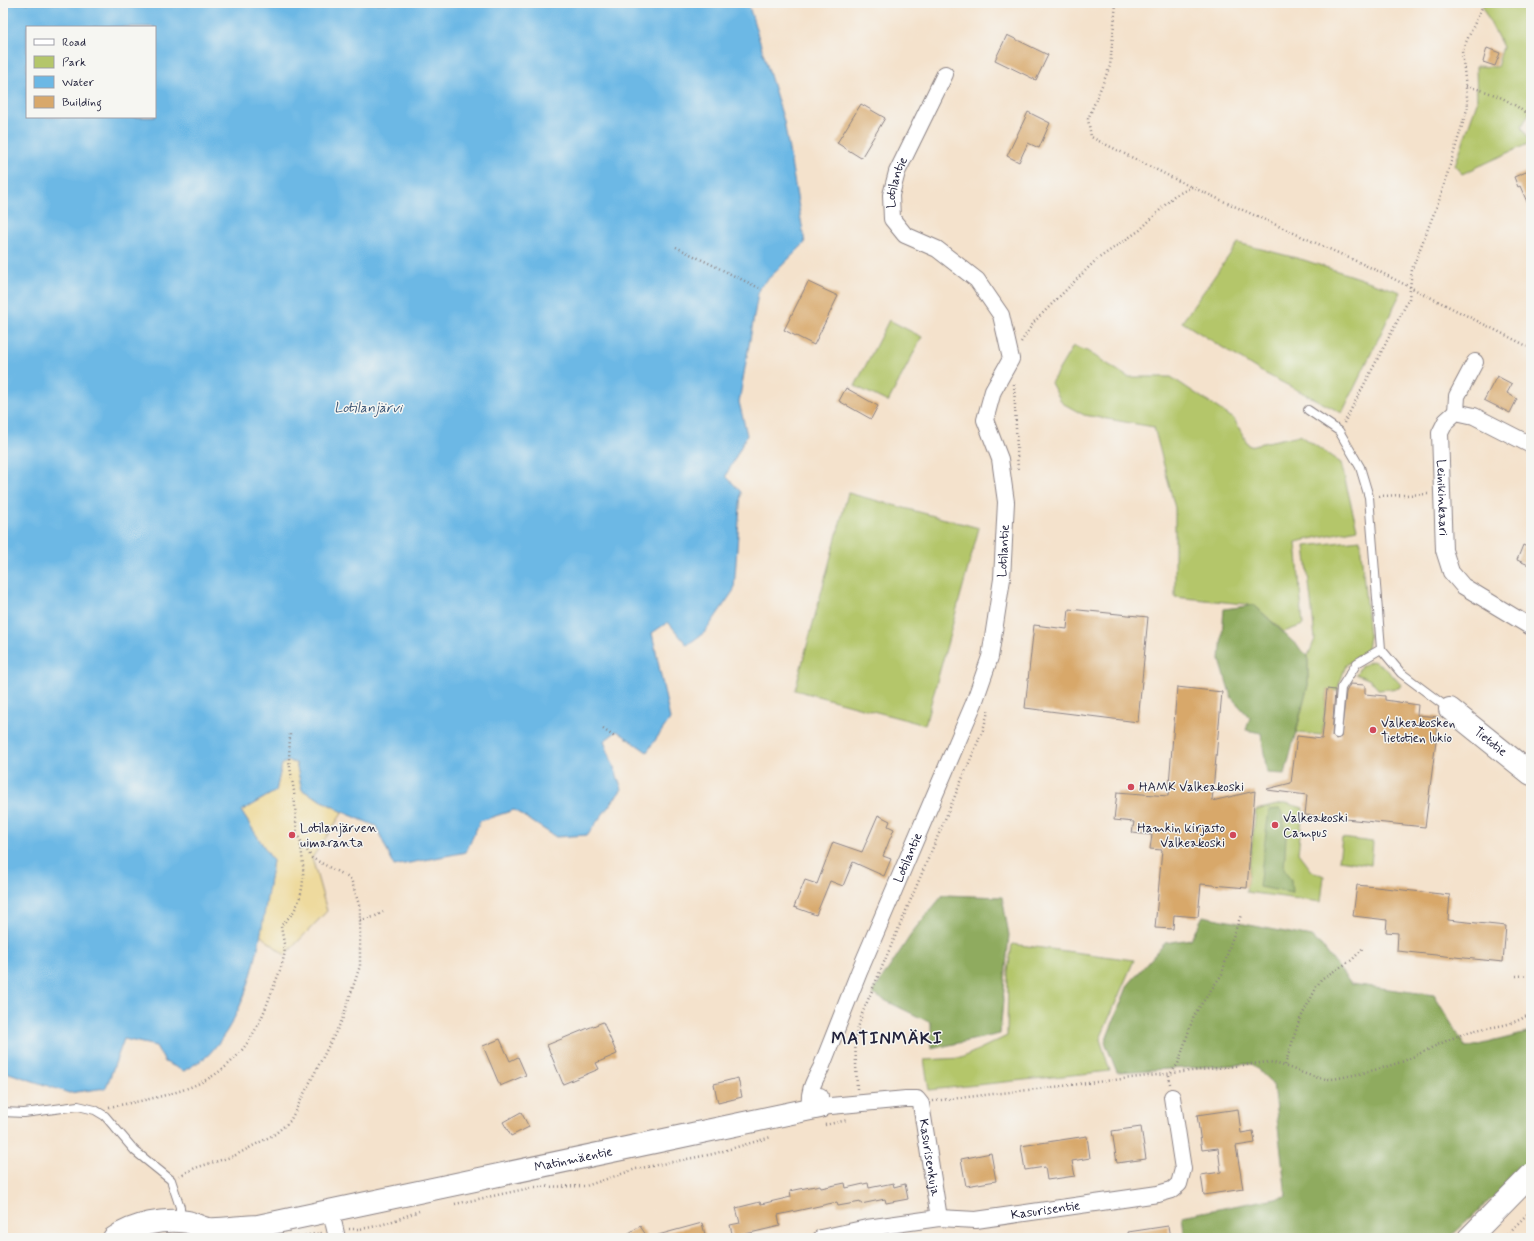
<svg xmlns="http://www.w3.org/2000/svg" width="1534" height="1241" viewBox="0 0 1534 1241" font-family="Mynerve,sans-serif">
<rect width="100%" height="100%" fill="#f6f6f2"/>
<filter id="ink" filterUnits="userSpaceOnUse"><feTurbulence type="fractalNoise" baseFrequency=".025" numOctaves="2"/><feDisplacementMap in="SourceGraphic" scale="8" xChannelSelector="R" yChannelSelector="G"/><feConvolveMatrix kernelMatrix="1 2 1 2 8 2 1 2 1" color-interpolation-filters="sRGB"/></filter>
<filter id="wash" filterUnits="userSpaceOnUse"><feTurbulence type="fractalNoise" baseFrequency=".012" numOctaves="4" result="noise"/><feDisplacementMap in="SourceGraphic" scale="16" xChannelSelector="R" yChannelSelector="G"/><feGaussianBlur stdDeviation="0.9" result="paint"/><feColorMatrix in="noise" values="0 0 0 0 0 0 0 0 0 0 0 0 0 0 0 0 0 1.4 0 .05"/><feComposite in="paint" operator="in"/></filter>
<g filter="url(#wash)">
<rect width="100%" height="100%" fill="#f4e2cc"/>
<!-- green -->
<path fill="#b4c66a" stroke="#6b7452" d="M1484 3H1531V110L1522 126 1530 143 1462 174 1455 165 1477 102 1476 66 1497 67 1503 47 1482 7Z
M1238 243 1304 260 1401 292 1342 413 1260 371 1182 322Z
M889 320 922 337 888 402 855 386Z
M1073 346 1087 351 1128 377H1171L1234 419 1249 446 1300 435 1341 463 1357 529 1296 542 1303 625 1284 632 1254 605 1175 597V508L1154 427 1084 415 1062 403 1051 383Z
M848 493 979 528 925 725 795 690Z
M1360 540 1369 636 1367 650 1346 665 1337 691 1327 689 1322 735 1296 733 1308 685V656L1315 639 1305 546Z
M1372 661C1385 665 1392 675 1401 685L1399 688 1379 690 1370 680 1356 674 1361 666Z
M1286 803 1303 808 1298 853 1312 871 1324 876 1321 902 1246 892 1256 810Z
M1342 838 1373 842 1371 865 1339 860Z
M1012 944 1134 960 1100 1039 1110 1071 929 1090 924 1060 961 1058 1007 1036 1008 971Z"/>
<!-- forest -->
<path fill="#8fab5e" stroke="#58664c" d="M1254 605 1308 656V685L1285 774 1267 773 1261 733 1246 730 1250 718 1231 697 1220 660 1224 609Z
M1281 809 1286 836 1284 869 1291 881 1292 893 1259 887 1269 810Z
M943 895 1002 897 1009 935 1000 1034 931 1049V1023L872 994 914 930Z
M1203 916 1311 937 1321 945 1351 984 1434 995 1466 1048 1531 1032V1162L1449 1238H1185L1182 1216 1286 1196 1273 1084 1252 1064 1117 1072 1105 1042 1128 985 1165 943 1191 939Z"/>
<!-- sand -->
<path fill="#eeda9e" stroke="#887e6c" d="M289 761 296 763 302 790 343 812 312 858 327 911 285 955 260 935 273 861 241 811 276 791 282 764Z"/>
<!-- water -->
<path fill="#6cb8e5" stroke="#476d90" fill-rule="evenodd" d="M3 3H748L784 121 805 243 759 288 739 402 747 435 726 476 741 492 734 590 705 632 687 645 668 622 652 633 670 719 647 752 617 731 604 741 622 789 587 835 556 837 514 810 480 821 466 852 394 866 376 826 343 812 302 790 296 763 289 761 282 764 276 791 241 811 273 861C261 927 257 1000 211 1052 205 1060 192 1065 184 1071L165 1062 156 1046 124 1039 106 1088 69 1093 6 1072 3 1074ZM27 27H155V117H27Z"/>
<g id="blocks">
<!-- building -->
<path fill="#d8a86b" d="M1007 35 1048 55 1036 80 995 60Z
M1487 48 1500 53 1495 66 1483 62Z
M861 104 885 118 861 158 837 143Z
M1028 112 1050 123 1039 148 1028 143 1019 162 1007 156Z
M1531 170V211L1520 186 1518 187 1514 177Z
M808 282 838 296 814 345 784 330Z
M1497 376 1512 384 1507 393 1517 399 1510 413 1484 400Z
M846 388 878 406 871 419 839 401Z
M1523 545 1531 549V566L1517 560Z
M1069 609 1148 617 1138 722 1025 708 1034 625 1067 629Z
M1350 684 1365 685V694L1385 696V700L1418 705 1417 715 1439 717 1425 827 1305 815 1307 795 1267 790V789L1291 783 1297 736 1322 739 1327 689 1335 690 1332 736 1336 739 1341 737 1346 692Z
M1177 687 1222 692 1212 801 1255 791 1247 888 1201 884 1198 917 1174 915 1173 929 1155 928 1162 850 1150 849 1152 835 1132 833 1134 822 1114 820 1117 792 1168 796Z
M878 815 890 821 888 826 894 829 883 856 891 859 884 876 853 862 843 886 830 881 816 915 794 907 805 880 817 884 833 842 862 852Z
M1357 885 1450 895 1448 920 1506 926 1503 962 1397 951 1398 933 1386 932 1387 920 1353 916Z
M603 1022 617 1054 596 1063 599 1069 563 1084 547 1045Z
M500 1039 510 1061 518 1057 526 1075 500 1086 483 1046Z
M738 1078 742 1097 718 1103 714 1084Z
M1238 1109 1241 1133 1253 1131 1255 1143 1236 1146 1243 1189 1204 1195 1201 1175 1221 1172 1218 1148 1202 1150 1197 1115Z
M521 1112 529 1127 511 1136 503 1122Z
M1141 1127 1146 1159 1117 1163 1112 1131Z
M1087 1136 1090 1158 1072 1161 1075 1176 1047 1180 1045 1167 1025 1170 1021 1146Z
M991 1153 996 1181 966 1186 961 1159Z
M845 1183 846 1188 868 1183 869 1188 893 1183 894 1187 905 1184 908 1199 886 1203 885 1199 861 1204V1202L838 1206 837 1202 778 1215 780 1226 733 1237 730 1225 740 1223 736 1208 760 1202 761 1204 791 1197 790 1191 820 1185 821 1188Z
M702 1223 706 1238H658V1235Z
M640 1226 648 1238H621Z
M1168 1226 1170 1238H1129L1128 1232Z"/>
</g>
</g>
<g filter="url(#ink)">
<use href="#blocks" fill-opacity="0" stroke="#8b8284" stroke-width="1"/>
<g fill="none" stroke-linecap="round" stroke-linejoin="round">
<!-- lane casing -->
<g stroke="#8b8284" stroke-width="10">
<path id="lane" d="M1308 410 1339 431 1360 467 1369 497 1381 649
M1337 734 1341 688 1357 663 1381 649 1401 673 1449 709
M3 1112 24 1113 78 1106 95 1110 105 1116 135 1151 171 1180 180 1207V1220"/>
</g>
<!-- street casing -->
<g stroke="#8b8284" stroke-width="18">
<g id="street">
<path d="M1456 412 1457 396 1475 362"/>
<path id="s1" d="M1531 445 1474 416 1456 412 1446 421 1440 433 1444 550 1451 572 1463 586 1531 627"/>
<path id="s2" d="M820 1096V1107L906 1099H917L921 1104 939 1218"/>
<path id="s3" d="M810 1109C808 1091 813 1083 821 1068L859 972 974 703 990 657 1002 579 1006 502 1000 459 985 420 993 391 1011 359 1001 315 977 280 937 249 905 235 892 219 891 195 897 172 945 74"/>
<path d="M331 1212 337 1238"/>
<path id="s4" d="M821 1238 867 1228 939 1218 976 1220 1158 1194 1172 1190 1179 1184 1183 1169 1172 1097"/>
</g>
</g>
<!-- secondary casing -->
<g stroke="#8b8284" stroke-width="24">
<g id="secondary">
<path id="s5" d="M1450 709 1531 774"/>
<path id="s6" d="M114 1238C134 1224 164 1218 188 1222 195 1224 202 1228 208 1229 223 1230 243 1226 258 1226L820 1107"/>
<path d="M1469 1238 1531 1175"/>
</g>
</g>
<!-- path -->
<path stroke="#8b8284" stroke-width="2.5" stroke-dasharray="1 3" stroke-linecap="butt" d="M1116 3 1110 66 1088 119 1091 137 1191 187
M1466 86C1491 92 1512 100 1531 118
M676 247 759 288
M1021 342 1034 322 1096 260 1140 230 1174 196 1192 187 1378 271 1531 348
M1014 384 1018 471
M1344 423 1409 299 1412 269 1440 198 1468 106 1462 51 1484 3
M1379 496 1429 494
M603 729 616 738
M1526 894 1531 895
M360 920 374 917 383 912
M1516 976 1531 975
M1285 1065 1299 1021 1321 979 1352 960 1364 947
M1170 1084 1169 1075 1178 1064 1194 1015 1222 974 1230 945 1241 915
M857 1089 855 1039 862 1014 983 730 989 708
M933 1101 1269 1062C1291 1066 1310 1079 1330 1079 1338 1079 1346 1076 1354 1075 1371 1071 1387 1067 1404 1061 1424 1052 1444 1041 1465 1033 1489 1025 1509 1029 1531 1013
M109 1107C189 1092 239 1083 269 999 274 985 281 970 284 956 286 947 282 935 281 926 285 921 292 915 295 909 306 889 304 864 300 842
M825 1125 847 1120
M179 1176 195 1168 234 1156 275 1134 290 1121 342 1020 360 966V908L351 879 312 858 297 835 294 791 289 761 290 734
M535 1187 586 1186 636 1169 713 1154 771 1137
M455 1204 530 1188
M349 1229C374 1230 395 1220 419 1211
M297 1237 322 1233
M1504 1238 1531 1210"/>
<!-- lane -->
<use href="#lane" stroke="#fff" stroke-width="8"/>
<!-- street -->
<use href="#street" stroke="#fff" stroke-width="16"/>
<!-- secondary -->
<use href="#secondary" stroke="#fff" stroke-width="22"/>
</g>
</g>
<!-- markers -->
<g fill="#d1495b" stroke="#f6f6f2" stroke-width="1.5">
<circle cx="1373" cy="730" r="4"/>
<circle cx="1131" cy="787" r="4"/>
<circle cx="1275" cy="825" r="4"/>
<circle cx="292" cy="835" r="4"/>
<circle cx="1233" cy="835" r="4"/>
</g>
<g text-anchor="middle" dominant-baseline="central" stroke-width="3" stroke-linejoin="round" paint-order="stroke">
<!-- street labels -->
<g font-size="13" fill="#22223b" stroke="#f6f6f2">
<text stroke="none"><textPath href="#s3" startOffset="1027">Lotilantie</textPath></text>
<text stroke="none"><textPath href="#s1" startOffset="174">Leinikinkaari</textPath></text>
<text stroke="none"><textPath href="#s3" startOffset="595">Lotilantie</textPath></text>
<text stroke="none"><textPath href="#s5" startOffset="52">Tietotie</textPath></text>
<text stroke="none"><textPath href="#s3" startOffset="271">Lotilantie</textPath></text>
<text stroke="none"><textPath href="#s6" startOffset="471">Matinmäentie</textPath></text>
<text stroke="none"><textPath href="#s2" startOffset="169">Kasurisenkuja</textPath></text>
<text stroke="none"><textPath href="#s4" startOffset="227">Kasurisentie</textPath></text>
</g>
<!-- poi labels -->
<g font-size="13" fill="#22223b" stroke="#f6f6f2" text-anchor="start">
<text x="1381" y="723">Valkeakosken<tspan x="1381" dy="15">Tietotien lukio</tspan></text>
<text x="1139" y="787">HAMK Valkeakoski</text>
<text x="1283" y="818">Valkeakoski<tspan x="1283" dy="15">Campus</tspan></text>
<text x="300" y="828">Lotilanjärven<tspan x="300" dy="15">uimaranta</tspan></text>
<text x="1225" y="828" text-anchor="end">Hamkin kirjasto<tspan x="1225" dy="15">Valkeakoski</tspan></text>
</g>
<!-- water labels -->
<g font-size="14" font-style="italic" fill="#3c5676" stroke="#f6f6f2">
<text x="368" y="408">Lotilanjärvi</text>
</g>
<!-- district labels -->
<g font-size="17" font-weight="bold" letter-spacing="1" fill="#22223b" stroke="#f6f6f2">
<text x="887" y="1039">MATINMÄKI</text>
</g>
</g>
<!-- margin -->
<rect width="1534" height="1241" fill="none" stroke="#f6f6f2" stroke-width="16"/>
<!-- legend -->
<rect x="26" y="26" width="130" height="92" fill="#f6f6f2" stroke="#a1a1a9"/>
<rect x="34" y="39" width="20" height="6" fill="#ffffff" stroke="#a1a1a9"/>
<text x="62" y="46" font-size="12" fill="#22223b">Road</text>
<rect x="34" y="56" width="20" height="12" fill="#b4c66a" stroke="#a1a1a9"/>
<text x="62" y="66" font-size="12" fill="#22223b">Park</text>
<rect x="34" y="76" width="20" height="12" fill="#6cb8e5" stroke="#a1a1a9"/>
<text x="62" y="86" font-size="12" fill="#22223b">Water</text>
<rect x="34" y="96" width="20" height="12" fill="#d8a86b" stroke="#a1a1a9"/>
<text x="62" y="106" font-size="12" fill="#22223b">Building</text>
</svg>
